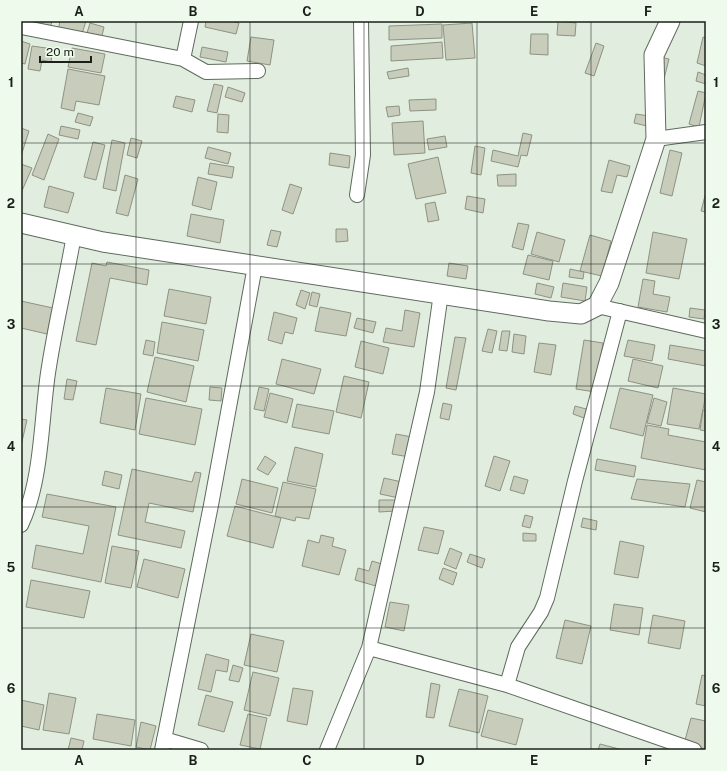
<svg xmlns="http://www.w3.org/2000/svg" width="727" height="771" viewBox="0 0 727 771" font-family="'Public Sans',sans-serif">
<rect width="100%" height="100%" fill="#e1eedf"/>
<!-- building -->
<path fill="#c8ccbb" stroke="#8e9282" d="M23 21H52L50 29Z
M60 21H86L81 37 58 31Z
M206 21H230L239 23 236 34 205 27Z
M558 21 576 23 575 36 557 35Z
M90 23 104 27 102 36 87 33Z
M472 23 475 58 446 60 443 25Z
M442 24V38L389 40V26Z
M531 34H548V55L530 54Z
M251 37 274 40 270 65 247 61Z
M703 37 706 38V66L697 63Z
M21 41 30 44 25 64 21 63Z
M442 42 443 58 391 61V46Z
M596 43 604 46 594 76 585 73Z
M32 46 53 49 51 62 42 60 40 71 28 69Z
M202 47 228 52 226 62 200 57Z
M72 48 105 54 101 73 68 67Z
M653 55 669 59 664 79 648 75Z
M408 68 409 76 389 79 387 72Z
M68 69 105 76 99 105 76 101 74 111 61 108Z
M698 72 706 75V84L696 81Z
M214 84 223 86 217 113 207 111Z
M228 87 245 93 242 102 225 97Z
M698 91 706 93 699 127 689 124Z
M176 96 195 100 192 112 173 107Z
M436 99V110L410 111 409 100Z
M399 106 400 115 388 117 386 107Z
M78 113 93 117 90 126 75 122Z
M218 114 229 115 228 133 217 132Z
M636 114 649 116 647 126 634 123Z
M423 121 425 153 394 155 392 123Z
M61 126 80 130 78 139 59 135Z
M21 128 29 131 21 156Z
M523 133 532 135 527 156 521 155 518 167 491 161 493 150 518 156Z
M48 134 59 139 44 180 32 175Z
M445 136 447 147 429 150 427 139Z
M131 138 142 141 137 158 127 155Z
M112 140 125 143 116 191 103 188Z
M93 142 105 145 96 180 84 177Z
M475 146 485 148 481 175 471 173Z
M208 147 231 153 228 164 205 158Z
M670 150 682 153 672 196 660 193Z
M330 153 350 156 349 168 329 165Z
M438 157 446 193 416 199 408 164Z
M609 160 630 166 627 177 617 175 612 193 601 191Z
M210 163 234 167 232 178 208 174Z
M21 164 32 168 21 193Z
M516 174V186H498L497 175Z
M125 175 138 179 128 216 116 213Z
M198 177 217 182 211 210 192 205Z
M290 184 302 188 293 214 282 210Z
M49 186 74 193 68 213 44 207Z
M706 192V212L701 211Z
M467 196 485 199 483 213 465 209Z
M435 202 439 220 428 222 425 204Z
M191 214 224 220 220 243 187 236Z
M518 223 529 225 523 250 512 247Z
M336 229H347L348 241 336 242Z
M271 230 281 232 277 247 267 245Z
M537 232 565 240 559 262 531 254Z
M653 232 687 239 679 279 646 273Z
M590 235 611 241 602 276 580 271Z
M528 255 553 261 549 280 523 274Z
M107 262 149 270 147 285 110 278 96 345 76 341 92 263 106 266Z
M449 263 468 266 466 279 447 276Z
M570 269 584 272 583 279 569 277Z
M643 279 655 281 653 294 670 297 667 312 638 307Z
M537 283 554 287 551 298 535 294Z
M563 283 587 287 585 301 561 297Z
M169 289 211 297 206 324 164 316Z
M301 290 310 293 305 309 296 305Z
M312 292 320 294 317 307 309 305Z
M21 301 53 308 47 334 21 328Z
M320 307 351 313 346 336 315 331Z
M690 308 705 310 704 319 689 317Z
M405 310 420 313 414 347 383 342 386 328 402 331Z
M274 312 297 318 293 334 285 332 282 344 268 340Z
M357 318 376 322 373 333 354 328Z
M162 322 204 330 198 361 157 353Z
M488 329 497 331 492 353 482 351Z
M502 331H510L507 351 499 350Z
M514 334 526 336 524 354 512 352Z
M455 337 466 338 456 390 446 388Z
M146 340 155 342 153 356 143 354Z
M584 340 603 343 595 392 576 389Z
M628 340 655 345 652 361 624 356Z
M361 341 389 348 383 374 355 367Z
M539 343 556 345 551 375 534 372Z
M670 345 706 351V366L668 359Z
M155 357 194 366 186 402 147 392Z
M282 359 321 369 314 394 276 384Z
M633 359 663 366 658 388 628 381Z
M344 376 369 382 361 418 336 412Z
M67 379 77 381 73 400 64 399Z
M210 387 222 388 221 401 209 400Z
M259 387 269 389 264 411 254 409Z
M106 388 141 394 135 430 100 423Z
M620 388 653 395 643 436 610 428Z
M673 388 706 394 699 429 667 424Z
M270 393 293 399 287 423 264 417Z
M146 398 202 409 195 445 139 434Z
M654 398 667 402 661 426 647 423Z
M443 403 452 405 449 420 440 418Z
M297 404 334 411 329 434 292 427Z
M575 406 590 410 587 419 573 414Z
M703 410H706V431L700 430Z
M21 419 27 420 21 446Z
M647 425 669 429 668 435 706 442V470L641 458Z
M396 434 412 437 409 457 392 454Z
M295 447 323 454 316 487 287 481Z
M265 456 276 463 268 475 257 469Z
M494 456 510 461 500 491 485 486Z
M597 459 636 466 634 477 595 470Z
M132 469 192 482 195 472 201 473 193 512 149 503 145 522 185 531 181 548 118 535Z
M105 471 122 475 119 489 102 485Z
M514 476 528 480 524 494 510 490Z
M384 478 402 482 399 498 380 494Z
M242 479 278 488 272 513 236 504Z
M637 479 690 484 685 507 631 499Z
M697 480 706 482V512L690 508Z
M283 482 316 489 309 519 296 517 295 521 275 516Z
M47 494 116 507 101 582 32 568 36 545 83 554 89 526 42 517Z
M379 500H396V511L379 512Z
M235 506 281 518 273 548 227 536Z
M525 515 533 517 530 528 522 526Z
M583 518 597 521 596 530 581 527Z
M424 527 444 531 438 554 418 550Z
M523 533 536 534V541H523Z
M321 535 334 538 332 546 346 550 339 575 302 566 308 540 319 543Z
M620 541 644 546 638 578 614 574Z
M112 546 139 551 131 588 105 583Z
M450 548 462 553 456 569 444 564Z
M470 554 485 559 482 568 467 562Z
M144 559 185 569 178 598 137 587Z
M372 561 382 564 376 586 355 580 358 568 369 571Z
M443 568 457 573 453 585 439 579Z
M31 580 90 591 84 618 26 607Z
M390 602 409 605 404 631 385 627Z
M614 604 643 608 639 635 610 630Z
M653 615 685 621 680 649 648 643Z
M565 620 591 626 582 664 556 658Z
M251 634 284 641 277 672 244 665Z
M206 654 229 660 227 672 216 670 211 692 198 689Z
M233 665 243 668 239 682 229 680Z
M253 672 279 678 270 716 244 710Z
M702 675 706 676V706L696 704Z
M431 683 440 685 434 718 426 717Z
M293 688 313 691 307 725 287 721Z
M459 689 488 696 479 733 449 726Z
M49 693 76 698 69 734 43 730Z
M206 695 233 702 224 732 198 725Z
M21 700 44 705 39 730 21 726Z
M488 710 523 719 516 745 481 736Z
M97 714 135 720 131 746 93 739Z
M248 714 267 718 260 749 240 745Z
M691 718 706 721V749L684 744Z
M141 722 156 726 150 750 136 747Z
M71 738 84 741 82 750H68Z
M600 744 623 750H598Z"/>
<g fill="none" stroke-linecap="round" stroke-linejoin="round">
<!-- street casing -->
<g stroke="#5f6a5e" stroke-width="16">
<path id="street" d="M21 27 183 59 206 72 258 71
M183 59 191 21
M656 139 706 132
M357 195 363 155 361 21
M597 306 706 331
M21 525C42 481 41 421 48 373 55 326 66 281 74 235
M369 648 507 685 694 750
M507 685 518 647 541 612 547 598 575 481 620 311
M164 739 201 750
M162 750 211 505 255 266
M327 750 369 648 427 392 441 293"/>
</g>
<!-- secondary casing -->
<g stroke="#5f6a5e" stroke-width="21">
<path id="secondary" d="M21 223 103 242 549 311 581 314 597 306 609 283 656 139 654 55 670 21"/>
</g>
<!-- street -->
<use href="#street" stroke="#fff" stroke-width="14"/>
<!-- secondary -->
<use href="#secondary" stroke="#fff" stroke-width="19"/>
</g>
<!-- grid -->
<path fill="none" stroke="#1b201a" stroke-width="1" stroke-opacity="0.55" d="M136 21V750M250 21V750M364 21V750M477 21V750M591 21V750M21 143H706M21 264H706M21 386H706M21 507H706M21 628H706"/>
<!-- border -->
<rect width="727" height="771" fill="none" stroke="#eefbec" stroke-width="44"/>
<!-- scale -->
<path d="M40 56v6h51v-6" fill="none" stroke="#1b201a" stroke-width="2"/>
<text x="46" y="56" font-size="12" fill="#1b201a" stroke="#eefbec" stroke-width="3" paint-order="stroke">20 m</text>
<rect x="22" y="22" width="683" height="727" fill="none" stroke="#1b201a" stroke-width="1.5"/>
<g font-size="13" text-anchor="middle" font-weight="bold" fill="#1b201a">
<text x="79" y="16">A</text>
<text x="193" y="16">B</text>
<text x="307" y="16">C</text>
<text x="420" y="16">D</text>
<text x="534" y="16">E</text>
<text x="648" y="16">F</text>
<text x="11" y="87">1</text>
<text x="716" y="87">1</text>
<text x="11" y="208">2</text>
<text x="716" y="208">2</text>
<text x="11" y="329">3</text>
<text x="716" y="329">3</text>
<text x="11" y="451">4</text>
<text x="716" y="451">4</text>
<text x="11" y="572">5</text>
<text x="716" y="572">5</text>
<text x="11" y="693">6</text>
<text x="716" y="693">6</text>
<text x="79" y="765">A</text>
<text x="193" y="765">B</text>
<text x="307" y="765">C</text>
<text x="420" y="765">D</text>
<text x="534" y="765">E</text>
<text x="648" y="765">F</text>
</g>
</svg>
